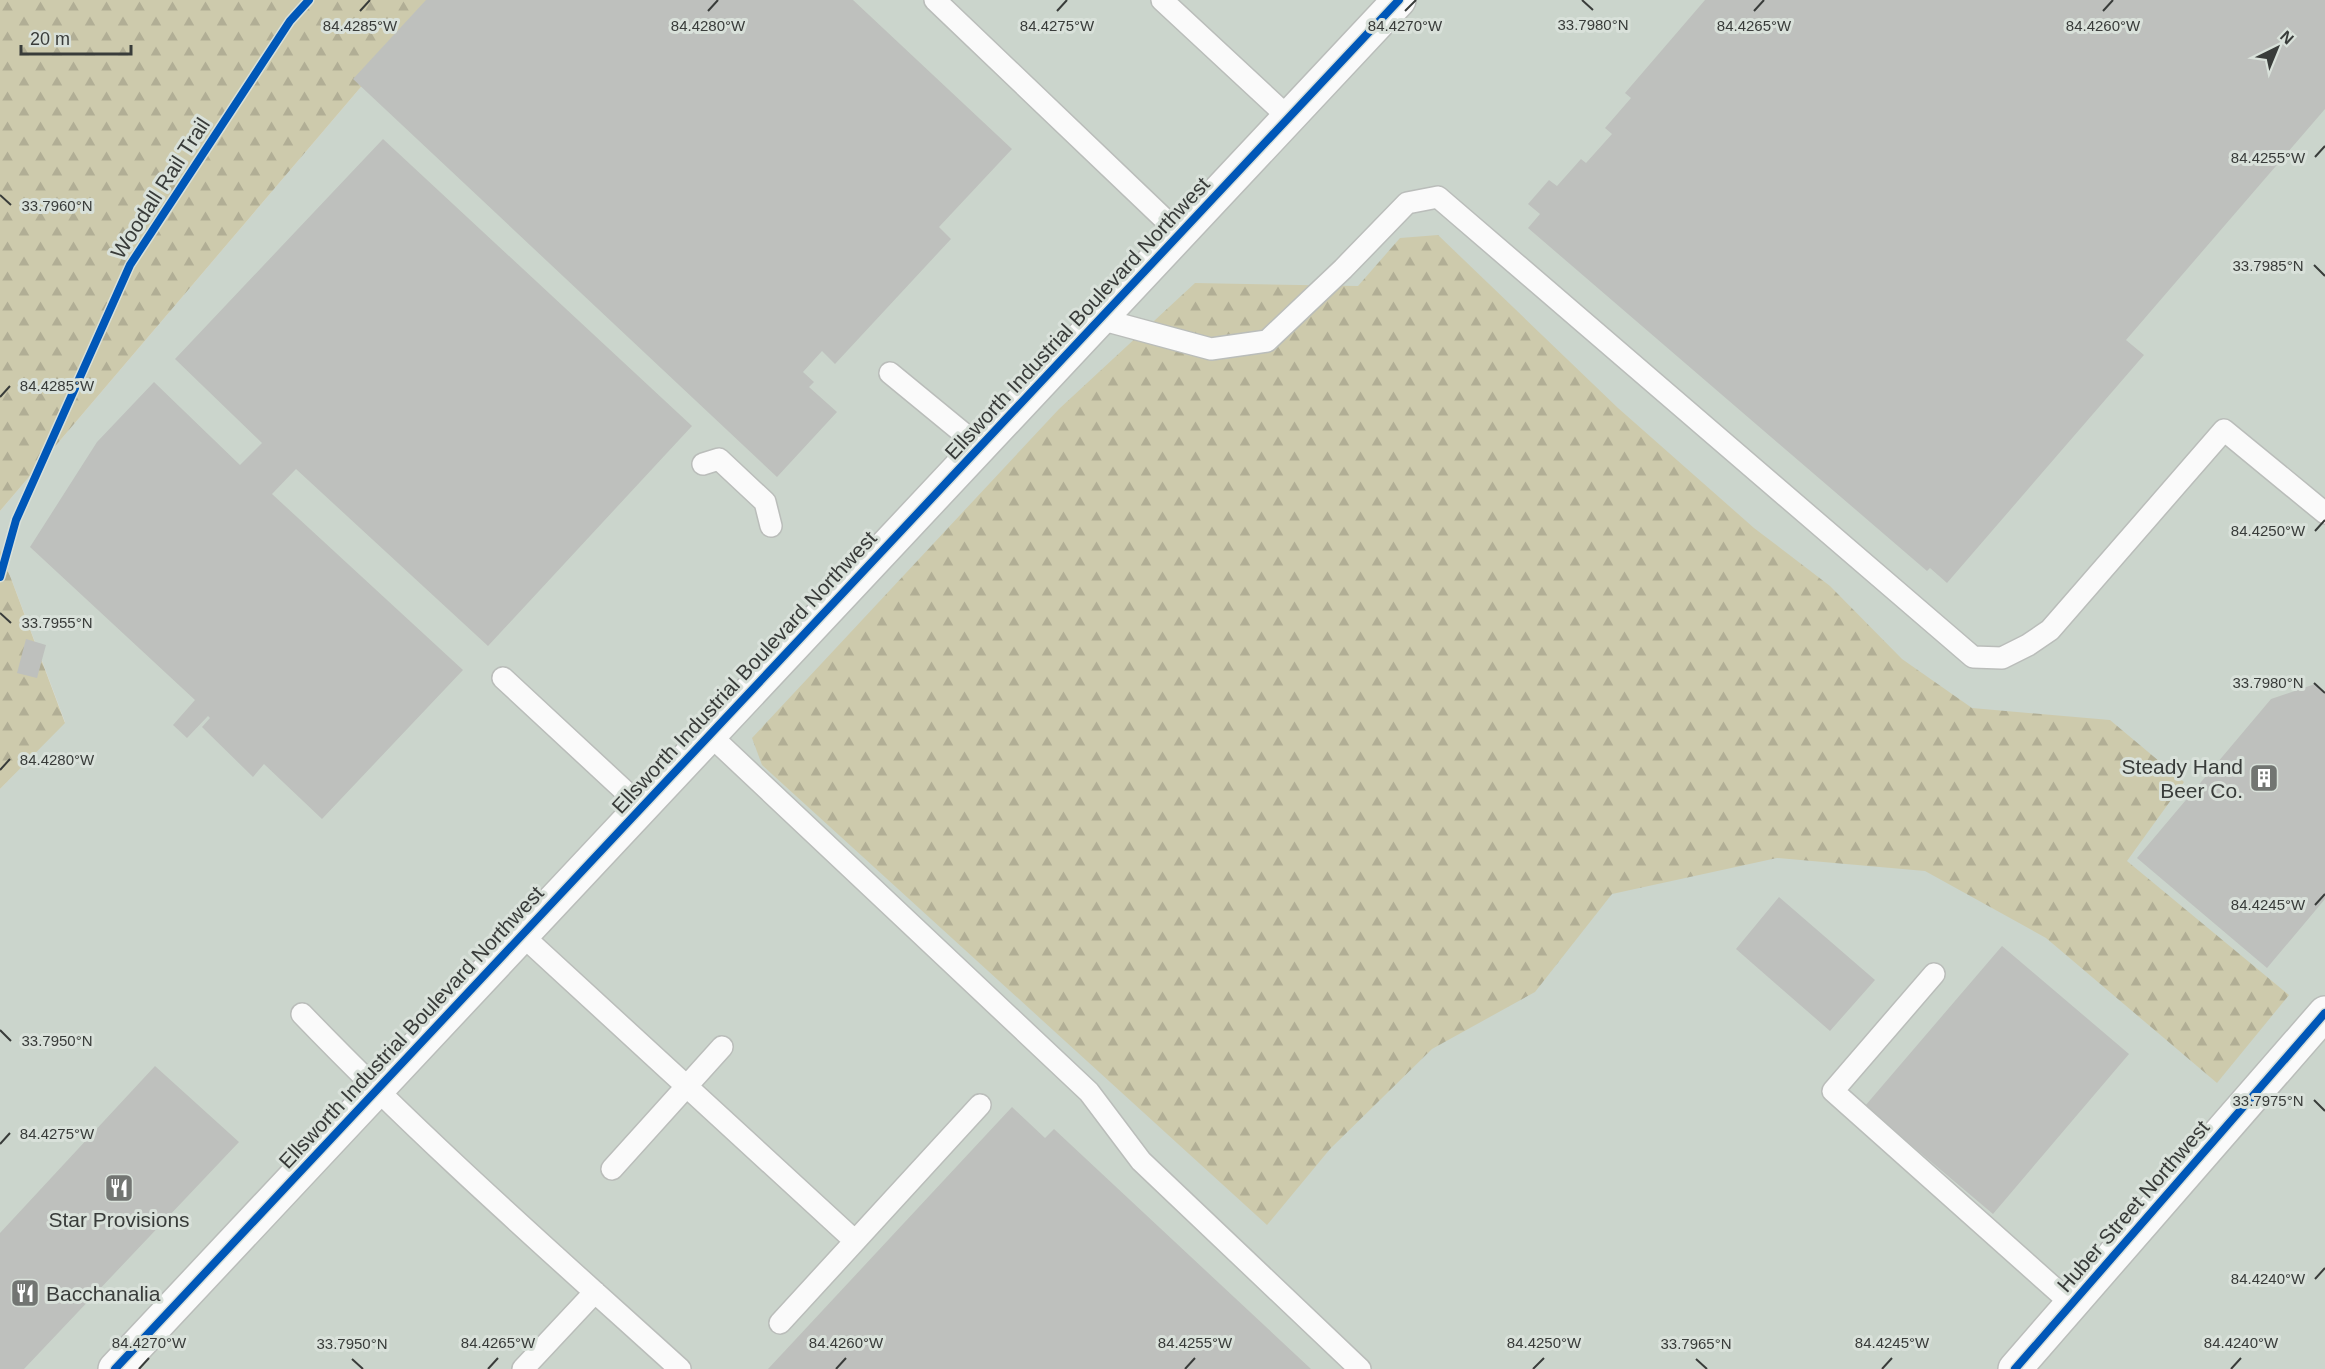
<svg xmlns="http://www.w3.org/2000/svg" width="2325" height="1369" viewBox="0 0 2325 1369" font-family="Arial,sans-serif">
<defs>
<pattern id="forest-firs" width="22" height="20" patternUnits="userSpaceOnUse" patternTransform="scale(1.5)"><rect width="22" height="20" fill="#cdcaac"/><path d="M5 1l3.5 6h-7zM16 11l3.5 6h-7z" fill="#b1ae95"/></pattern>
</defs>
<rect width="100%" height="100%" fill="#dbdfdb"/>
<!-- built -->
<path fill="#cbd5cc" d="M435 0H2325V1369H0V789L65 722 0 549V511Z"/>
<!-- forest -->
<path fill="url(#forest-firs)" d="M0 0H435L0 511Z
M1438 235 1618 408 1754 528 1830 586 1902 659 1972 708 2110 720 2184 782 2127 861 2289 995 2217 1083 2046 938 1925 871 1777 858 1612 894 1535 992 1432 1049 1330 1149 1267 1225 762 765 752 738 1059 409 1195 283 1358 286 1400 238Z
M0 549 65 723 0 789Z"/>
<!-- building -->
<path fill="#bec0bd" d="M426 0H853L1012 149 939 227 951 239 835 364 822 351 803 372 814 382 809 387 837 412 777 477 353 79Z
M1705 0H2325V109L2126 340 2144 355 1947 583 1930 568 1927 571 1528 228 1540 214 1528 204 1549 180 1557 186 1581 159 1586 163 1612 134 1605 128 1631 98 1625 93Z
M383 139 692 426 488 646 296 469 272 494 463 670 322 819 264 764 253 777 202 727 210 718 208 716 187 738 173 725 195 700 30 547 97 442 154 382 240 465 262 443 175 359Z
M26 639 46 645 37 678 17 673Z
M2315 684 2325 693V899L2267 968 2137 858 2271 699Z
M1779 897 1875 980 1830 1031 1736 949Z
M2002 946 2129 1054 1993 1214 1865 1106Z
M155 1066 239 1142 24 1369H0V1233Z
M1012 1107 1045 1138 1054 1129 1311 1369H768Z"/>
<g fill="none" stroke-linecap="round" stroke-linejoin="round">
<!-- service casing -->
<g stroke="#babdba" stroke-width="24">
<path id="service" d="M935 0 1180 234
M1162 0 1289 118
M1100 319 1211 349 1267 341 1343 269 1407 203 1438 197 1973 657 2002 658 2028 645 2050 630 2224 430 2325 513
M890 373 980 447
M703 464 719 459 765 502 771 526
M503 678 642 807
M710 735 1089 1092 1141 1161 1360 1369
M522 935 855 1241
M1934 974 1833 1091 2072 1304
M302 1014C422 1139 552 1253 680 1369
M612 1169 722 1047
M780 1323 980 1105
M523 1369 595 1292"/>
</g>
<!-- minor casing -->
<g stroke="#babdba" stroke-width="36">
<path id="minor" d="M115 1369 1399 0
M2015 1369 2325 1013"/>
</g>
<!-- service -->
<use href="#service" stroke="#fafafa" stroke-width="21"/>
<!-- minor -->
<use href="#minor" stroke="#fafafa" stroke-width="33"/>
<!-- cycleway casing -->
<g stroke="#d9e1da" stroke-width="11">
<path id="cycleway" d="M0 577 16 520 130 265 290 21 309 0
M115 1369 1399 0
M2015 1369 2325 1013"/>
</g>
<!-- cycleway -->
<use href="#cycleway" stroke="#0057b8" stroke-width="8"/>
</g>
<!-- ticks -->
<path fill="none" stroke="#393c3a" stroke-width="2" d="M1582 0 1593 10M360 11 370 0M708 11 718 0M1057 11 1067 0M1405 11 1416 0M1754 11 1764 0M2103 11 2113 0M2315 157 2325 146M0 195 11 205M2314 265 2325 276M0 397 10 386M2315 531 2325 520M0 613 11 623M2314 683 2325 693M0 770 10 759M2315 905 2325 894M0 1030 11 1041M2314 1100 2325 1111M0 1144 10 1133M2315 1279 2325 1268M352 1359 363 1369M1696 1359 1707 1369M139 1369 149 1358M488 1369 498 1358M836 1369 846 1358M1185 1369 1195 1358M1533 1369 1544 1358M1882 1369 1892 1358M2231 1369 2241 1358"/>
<!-- icons -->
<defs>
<g id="building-square" transform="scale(1.5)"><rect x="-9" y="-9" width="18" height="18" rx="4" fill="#727572" stroke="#d9e1da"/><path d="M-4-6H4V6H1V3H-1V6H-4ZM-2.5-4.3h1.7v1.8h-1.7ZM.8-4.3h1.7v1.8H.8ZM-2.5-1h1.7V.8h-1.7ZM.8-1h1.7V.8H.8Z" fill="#fff"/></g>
<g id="restaurant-square" transform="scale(1.5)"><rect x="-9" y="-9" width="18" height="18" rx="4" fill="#727572" stroke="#d9e1da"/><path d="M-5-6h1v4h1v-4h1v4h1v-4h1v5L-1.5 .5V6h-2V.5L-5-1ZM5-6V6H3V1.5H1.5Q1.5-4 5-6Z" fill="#fff"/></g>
</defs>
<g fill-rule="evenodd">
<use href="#building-square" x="2264" y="778"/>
<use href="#restaurant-square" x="119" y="1188"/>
<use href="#restaurant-square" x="25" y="1293"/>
</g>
<g text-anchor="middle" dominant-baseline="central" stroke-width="6" stroke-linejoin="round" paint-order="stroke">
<!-- street labels -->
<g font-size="21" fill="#393c3a" stroke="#d9e1da">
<text transform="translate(160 188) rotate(-57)">Woodall Rail Trail</text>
<text transform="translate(1077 318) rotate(-47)">Ellsworth Industrial Boulevard Northwest</text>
<text transform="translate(744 672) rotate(-47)">Ellsworth Industrial Boulevard Northwest</text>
<text transform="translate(411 1027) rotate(-47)">Ellsworth Industrial Boulevard Northwest</text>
<text transform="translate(2133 1206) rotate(-49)">Huber Street Northwest</text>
</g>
<!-- poi labels -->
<g font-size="21" fill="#393c3a" stroke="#d9e1da" text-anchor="end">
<text x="2243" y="766">Steady Hand<tspan x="2243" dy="24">Beer Co.</tspan></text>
<text x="119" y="1219" text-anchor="middle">Star Provisions</text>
<text x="46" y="1293" text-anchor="start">Bacchanalia</text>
</g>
</g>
<g font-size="15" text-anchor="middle" fill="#393c3a" stroke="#d9e1da" stroke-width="6" stroke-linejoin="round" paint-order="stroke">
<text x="1593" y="30">33.7980°N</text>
<text x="360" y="31">84.4285°W</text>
<text x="1405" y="31">84.4270°W</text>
<text x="1754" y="31">84.4265°W</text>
<text x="2103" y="31">84.4260°W</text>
<text x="708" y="31">84.4280°W</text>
<text x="1057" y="31">84.4275°W</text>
<text x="2268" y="163">84.4255°W</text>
<text x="57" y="211">33.7960°N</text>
<text x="2268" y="271">33.7985°N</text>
<text x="57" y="391">84.4285°W</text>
<text x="2268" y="536">84.4250°W</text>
<text x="57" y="628">33.7955°N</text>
<text x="2268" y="688">33.7980°N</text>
<text x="57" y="765">84.4280°W</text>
<text x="2268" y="910">84.4245°W</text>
<text x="57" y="1046">33.7950°N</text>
<text x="2268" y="1106">33.7975°N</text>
<text x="57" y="1139">84.4275°W</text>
<text x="2268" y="1284">84.4240°W</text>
<text x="149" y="1348">84.4270°W</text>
<text x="498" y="1348">84.4265°W</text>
<text x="846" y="1348">84.4260°W</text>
<text x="1195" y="1348">84.4255°W</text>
<text x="1544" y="1348">84.4250°W</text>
<text x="1892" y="1348">84.4245°W</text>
<text x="2241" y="1348">84.4240°W</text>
<text x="352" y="1349">33.7950°N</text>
<text x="1696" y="1349">33.7965°N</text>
</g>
<!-- north arrow -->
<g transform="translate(2277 48) rotate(43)" stroke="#d9e1da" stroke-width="4.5" paint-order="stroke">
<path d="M0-4.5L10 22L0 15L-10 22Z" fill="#393c3a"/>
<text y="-9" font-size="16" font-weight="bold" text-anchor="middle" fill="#393c3a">N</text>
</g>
<!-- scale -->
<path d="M21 45v9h110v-9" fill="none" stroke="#393c3a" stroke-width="3"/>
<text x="30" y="45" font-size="18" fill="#393c3a" stroke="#d9e1da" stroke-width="4.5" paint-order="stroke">20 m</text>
</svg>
